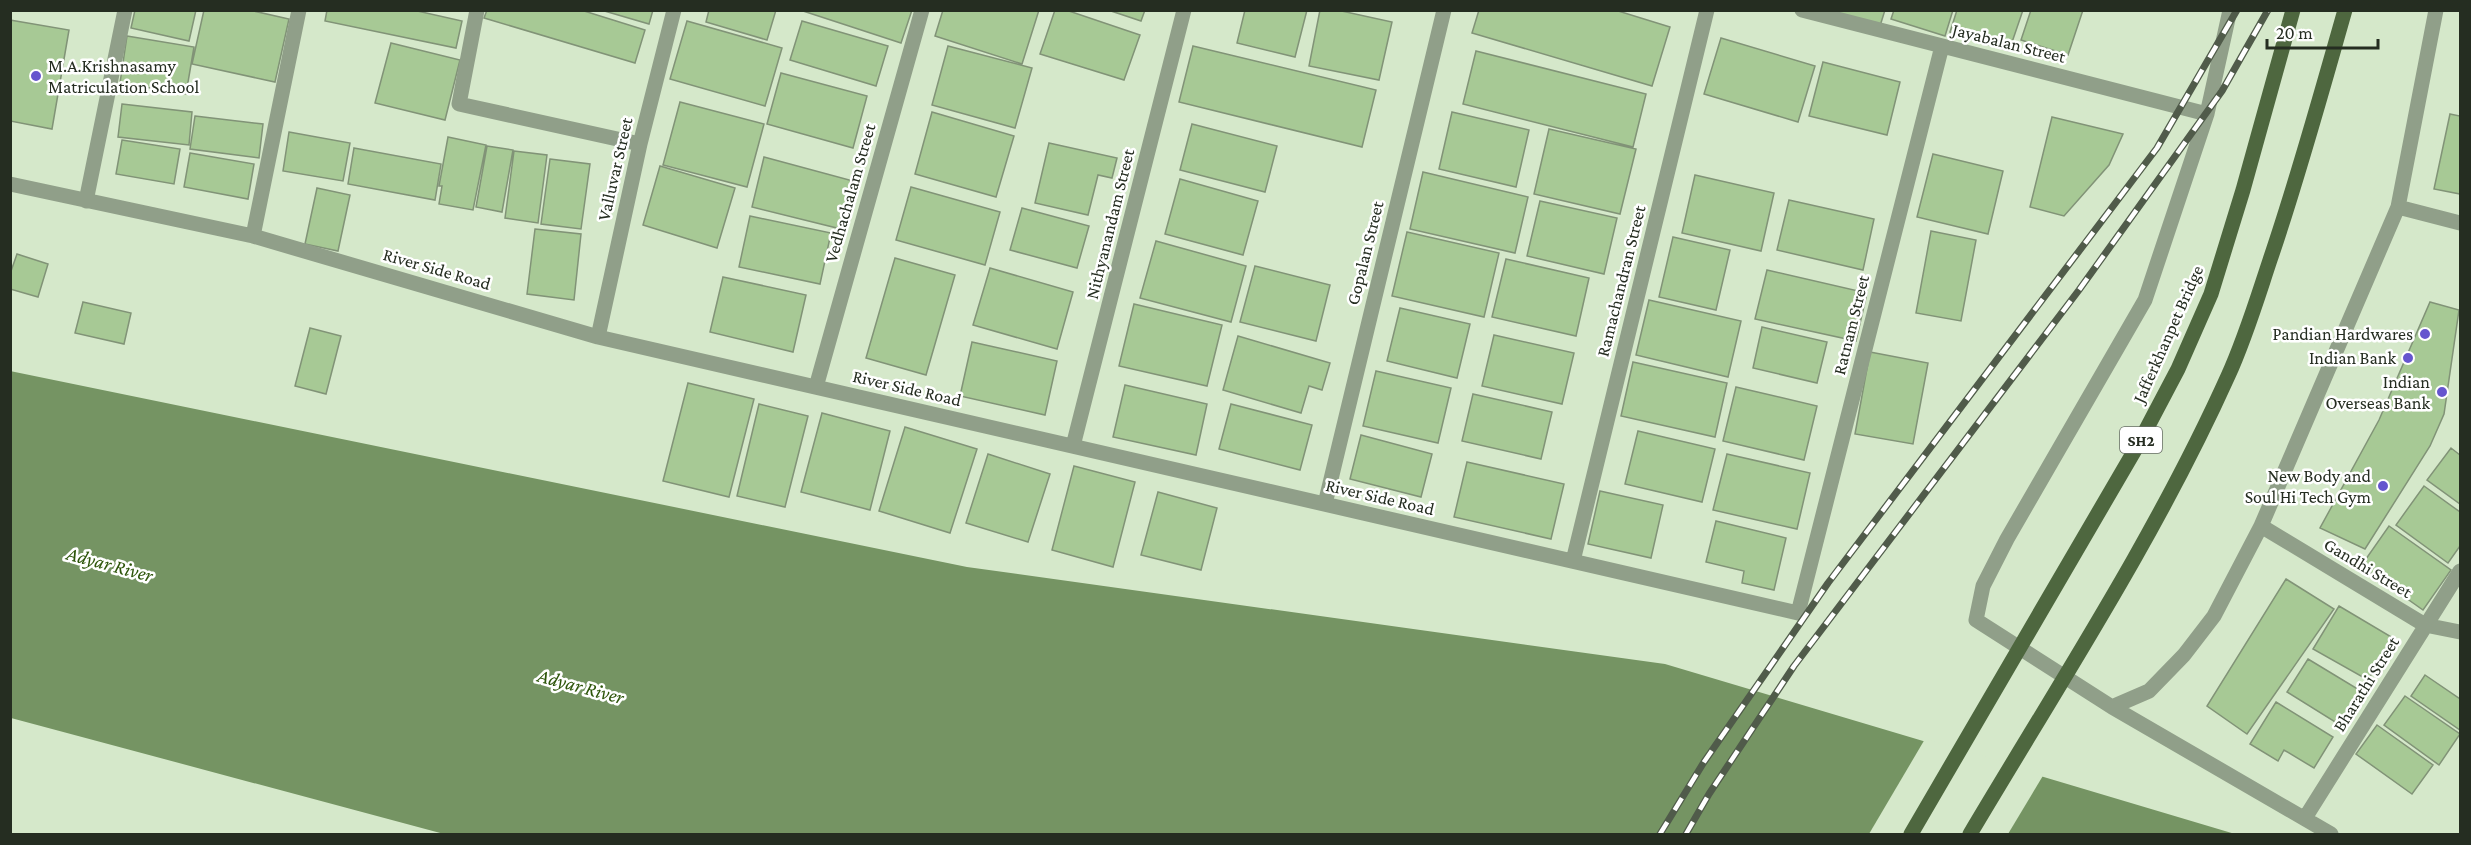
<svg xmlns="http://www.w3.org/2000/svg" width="2471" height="845" viewBox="0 0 2471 845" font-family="'Crimson Pro',serif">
<rect width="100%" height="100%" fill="#d5e8ca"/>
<!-- water -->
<path fill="#759463" d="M10 371 967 567 1665 664 2235 834H444L11 718Z"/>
<!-- pier -->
<path fill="#d5e8ca" d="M1925 739 2044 774 2008 834H1869Z"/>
<!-- building -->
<path fill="#a7c995" stroke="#819377" stroke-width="1.5" d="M135 10H196L189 41 131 28Z
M204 10H249L289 19 275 82 192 64Z
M327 10H413L462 21 456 48 325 21Z
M487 10H581L645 30 635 63 484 18Z
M601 10H653L649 24Z
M709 10H776L767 40 706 22Z
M800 10H912L901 43Z
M943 10H1039L1022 64 935 36Z
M1055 10H1066L1140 35 1124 80 1040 54Z
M1108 10H1145L1141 21Z
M1245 10H1307L1295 57 1237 43Z
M1320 10H1337L1392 22 1379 80 1309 66Z
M1479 10H1615L1670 27 1652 86 1472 33Z
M1827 10H1885L1880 26Z
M1894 10H1953L1945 36 1891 19Z
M1957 10H2023L2009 51 1950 32Z
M2031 10H2083L2068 55 2021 40Z
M10 20 69 30 52 129 10 121Z
M687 21 782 48 765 106 670 79Z
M802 21 888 46 876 86 790 60Z
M127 36 194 47 186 94 120 83Z
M1721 38 1815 66 1798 122 1704 94Z
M391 43 460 60 445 120 375 103Z
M948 46 1032 68 1015 128 932 105Z
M1193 46 1376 90 1362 147 1179 102Z
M1476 51 1646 94 1633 147 1463 104Z
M1823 62 1900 82 1887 135 1809 116Z
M781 73 867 96 853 148 767 124Z
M680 102 764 124 747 187 663 165Z
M122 104 192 112 189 145 118 137Z
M932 112 1014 136 996 197 915 174Z
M1452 112 1529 130 1516 187 1439 169Z
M2450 114 2460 116V194L2434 189Z
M195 116 263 124 259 158 190 149Z
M2052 117 2123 134 2109 165 2064 216 2030 207Z
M1192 124 1277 146 1265 192 1180 170Z
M1549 129 1636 149 1620 214 1534 194Z
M289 132 350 143 343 181 283 171Z
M448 137 486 145 473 210 439 204 442 186H439Z
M122 140 180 149 174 184 116 174Z
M1049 143 1117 158 1112 178 1098 175 1088 215 1035 203Z
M487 146 513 150 502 212 476 207Z
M354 148 441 164 435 200 348 184Z
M514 151 547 155 538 223 505 218Z
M190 153 254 164 248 199 184 187Z
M1933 154 2003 171 1988 234 1917 217Z
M764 157 853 181 841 229 752 207Z
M550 159 590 164 581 229 541 224Z
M660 166 735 188 717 248 643 225Z
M1423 172 1528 197 1515 253 1410 229Z
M1695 175 1774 193 1761 251 1682 233Z
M1180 179 1258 201 1243 255 1165 234Z
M911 187 1000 212 985 265 896 240Z
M317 188 350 195 338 251 305 244Z
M1789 200 1874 219 1863 270 1777 250Z
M1540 201 1617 218 1604 274 1527 256Z
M1022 208 1089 226 1077 268 1010 250Z
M750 216 831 233 820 284 739 267Z
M535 229 581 234 574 300 527 294Z
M1931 231 1976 240 1961 321 1916 313Z
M1407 232 1499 253 1484 317 1392 296Z
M1673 237 1730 250 1716 310 1659 297Z
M1156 241 1246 266 1231 322 1140 298Z
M17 254 48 264 38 297 10 289V274Z
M895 258 955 275 926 375 866 358Z
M1506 259 1589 278 1576 336 1492 317Z
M1255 266 1330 285 1316 341 1240 322Z
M990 268 1073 292 1057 349 973 325Z
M1767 270 1867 293 1856 341 1755 319Z
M723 277 806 295 793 352 710 332Z
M1649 300 1741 321 1728 377 1636 355Z
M83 302 131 313 124 344 75 333Z
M2430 302 2459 310 2444 414 2430 446 2365 549 2320 528 2379 420Z
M1134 304 1222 325 1207 386 1119 366Z
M1400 308 1470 324 1457 378 1387 361Z
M1762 327 1827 342 1817 383 1753 368Z
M310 328 341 336 326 394 295 386Z
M1494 335 1574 353 1562 404 1482 386Z
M1238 336 1330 363 1322 390 1309 386 1301 413 1223 390Z
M972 342 1057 361 1045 415 960 396Z
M1870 352 1928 363 1913 444 1855 434Z
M1633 362 1727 383 1715 437 1621 416Z
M1376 371 1451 388 1438 443 1363 426Z
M688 383 754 399 729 497 663 481Z
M1125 385 1207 404 1196 455 1113 437Z
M1736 387 1817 406 1804 460 1723 441Z
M1473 394 1552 412 1541 459 1462 441Z
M759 404 808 416 785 507 737 496Z
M1231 404 1312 425 1300 470 1219 449Z
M822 413 890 431 870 510 801 492Z
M905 427 977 449 950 533 879 511Z
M1638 431 1715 449 1702 502 1625 484Z
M1361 435 1432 454 1421 497 1350 479Z
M2451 448 2460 455V504L2427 480Z
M988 454 1050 474 1028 542 966 523Z
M1727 454 1810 473 1797 529 1713 510Z
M1467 462 1564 484 1551 539 1454 517Z
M1074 466 1135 482 1113 567 1052 550Z
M2424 486 2460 512V546L2448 563 2396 525Z
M1600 491 1663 505 1651 558 1588 544Z
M1158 492 1217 508 1201 570 1141 555Z
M1716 521 1786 538 1774 590 1742 583 1744 571 1706 562Z
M2389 526 2451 570 2423 610 2361 566Z
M2286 579 2334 609 2247 734 2207 706Z
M2339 606 2393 638 2368 680 2313 649Z
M2308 659 2361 691 2340 725 2287 692Z
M2425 675 2460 699V730L2411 696Z
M2405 696 2460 734 2439 765 2384 725Z
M2276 702 2333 737 2314 768 2284 750 2278 761 2250 744Z
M2377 725 2433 765 2412 794 2356 754Z"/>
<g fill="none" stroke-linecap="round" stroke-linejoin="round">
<!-- minor -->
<path stroke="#909f89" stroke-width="15" d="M477 10 459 104 640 144
M1802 10 2207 114
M2230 10 2207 114 2145 300 2007 539 1983 586 1976 620 2112 707 2331 834
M10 184 253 236 598 337 1798 613 1942 46
M86 201 125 10
M2398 207 2460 223
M253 236 299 10
M598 337 640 144 674 10
M816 387 922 10
M1073 446 1184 10
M1325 504 1444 10
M2261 526 2425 625 2460 632
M1573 561 1707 10
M2112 707 2149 691 2184 655 2214 616 2261 526 2398 207 2436 10
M2305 818 2460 571"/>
<!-- rail casing -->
<g stroke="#505b4a" stroke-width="7">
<path id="rail" d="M1660 834 1704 762 1828 583 2157 148 2237 10
M1686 834 1709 794 1794 666 2079 290 2222 91 2268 10"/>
</g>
<!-- rail -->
<use href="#rail" stroke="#fff" stroke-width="4.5" stroke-dasharray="14" stroke-linecap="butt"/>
<!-- major-bridge -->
<path stroke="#4e673f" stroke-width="15" d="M1911 834 2139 443 2178 369 2211 294 2243 190 2293 10
M1970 834C2059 684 2156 536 2228 376 2245 339 2257 299 2270 260 2298 178 2321 94 2345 10"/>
</g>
<!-- markers -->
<g fill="#6555ce" stroke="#fff" stroke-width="2">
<circle cx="36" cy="76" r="6"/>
<circle cx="2425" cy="334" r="6"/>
<circle cx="2408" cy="358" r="6"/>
<circle cx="2442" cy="392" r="6"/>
<circle cx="2383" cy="486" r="6"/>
</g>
<g text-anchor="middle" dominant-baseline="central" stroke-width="5" stroke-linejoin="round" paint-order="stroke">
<!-- shield labels -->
<rect fill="#fff" stroke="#666c64" stroke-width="1.5" x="2120" y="427" width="42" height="26" rx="4.5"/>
<g font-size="16" font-weight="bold" fill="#252d21">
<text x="2141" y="440">SH2</text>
</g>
<!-- street labels -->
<g font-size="18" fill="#252d21" stroke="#fff">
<text transform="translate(2009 43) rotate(14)">Jayabalan Street</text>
<text transform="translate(615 169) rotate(-77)">Valluvar Street</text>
<text transform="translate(850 193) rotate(-74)">Vedhachalam Street</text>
<text transform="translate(1110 224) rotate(-76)">Nithyanandam Street</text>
<text transform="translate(1365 253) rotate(-76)">Gopalan Street</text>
<text transform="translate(437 269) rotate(16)">River Side Road</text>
<text transform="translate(1621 281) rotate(-76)">Ramachandran Street</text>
<text transform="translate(1851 325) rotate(-76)">Ratnam Street</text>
<text transform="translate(2168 334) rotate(-66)">Jafferkhanpet Bridge</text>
<text transform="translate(907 388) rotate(13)">River Side Road</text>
<text transform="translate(1380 497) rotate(13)">River Side Road</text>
<text transform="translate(2368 568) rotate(31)">Gandhi Street</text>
<text transform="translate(2366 684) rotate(-58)">Bharathi Street</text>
</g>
<!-- poi labels -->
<g font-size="18" fill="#252d21" stroke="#fff" text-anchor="end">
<text x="48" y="66" text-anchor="start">M.A.Krishnasamy<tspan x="48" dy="21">Matriculation School</tspan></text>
<text x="2413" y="334">Pandian Hardwares</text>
<text x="2396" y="358">Indian Bank</text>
<text x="2430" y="382">Indian<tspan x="2430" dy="21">Overseas Bank</tspan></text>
<text x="2371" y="476">New Body and<tspan x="2371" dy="21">Soul Hi Tech Gym</tspan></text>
</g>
<!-- water labels -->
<g font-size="20" font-style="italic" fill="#2d550a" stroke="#fff">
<text transform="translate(110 564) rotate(15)">Adyar River</text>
<text transform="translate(581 686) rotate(15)">Adyar River</text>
</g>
</g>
<!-- border -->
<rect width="2471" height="845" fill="none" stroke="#252d21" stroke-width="24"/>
<!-- scale -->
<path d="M2267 39v9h111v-9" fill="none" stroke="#252d21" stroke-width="3"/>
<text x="2276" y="39" font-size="18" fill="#252d21" stroke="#ffffff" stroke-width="4.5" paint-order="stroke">20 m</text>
</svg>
